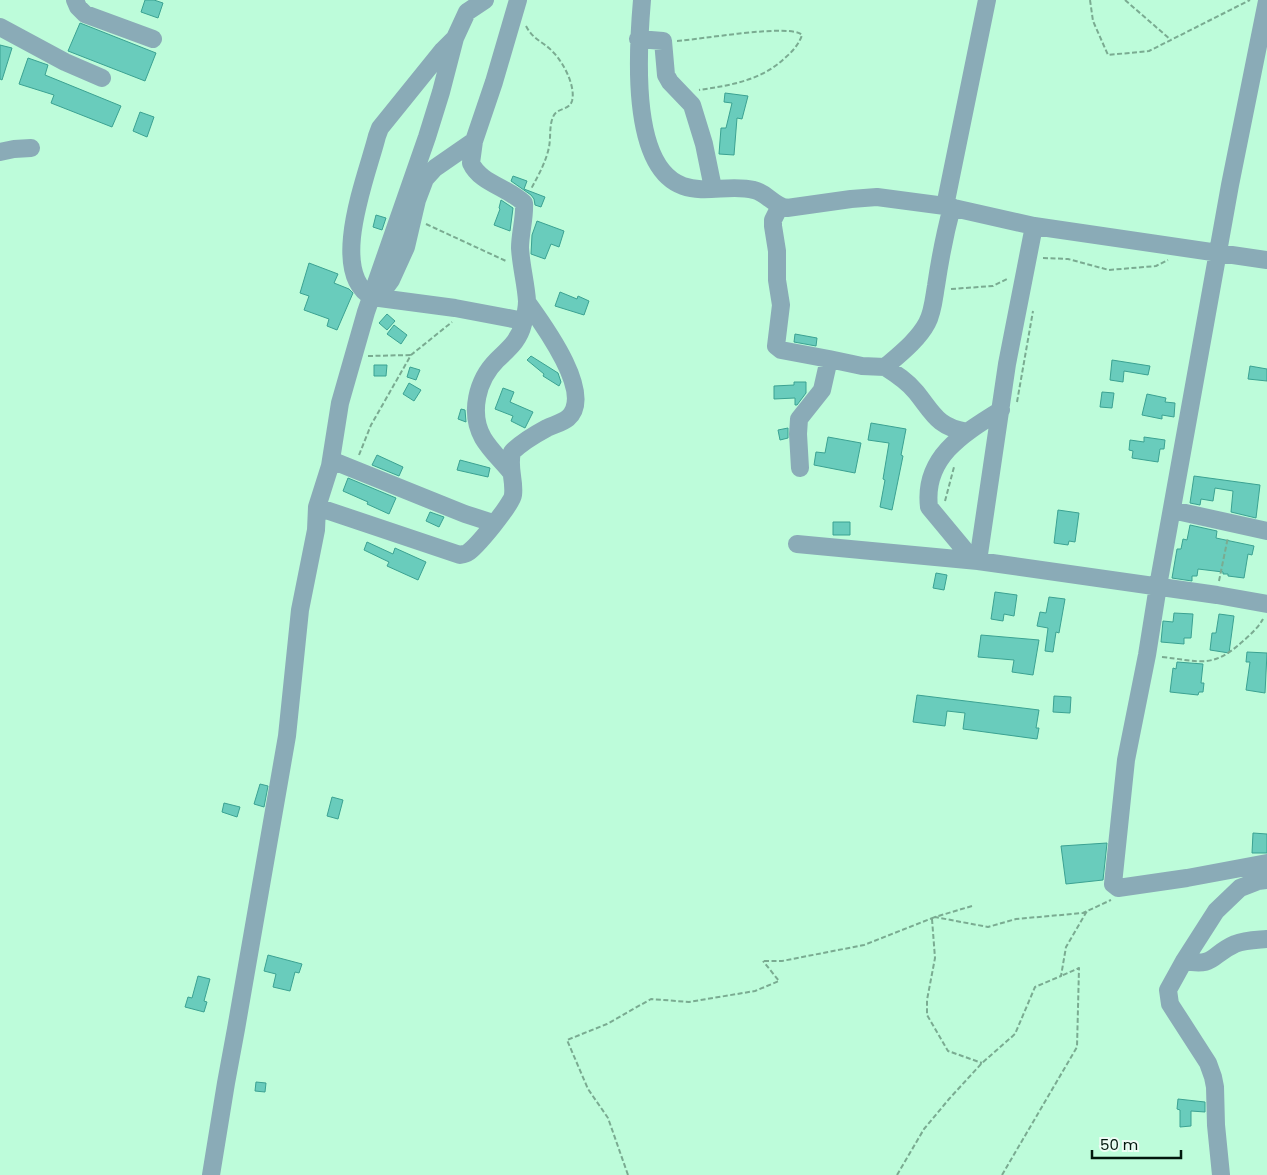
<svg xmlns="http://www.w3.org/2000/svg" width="1267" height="1175" viewBox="0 0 1267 1175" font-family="Poppins,sans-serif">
<rect width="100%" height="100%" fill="#bdfcda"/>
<!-- building -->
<path fill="#69ccbc" stroke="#3ba292" d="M145 0H154L163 3 158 18 141 12Z
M80 23 156 53 145 81 68 51Z
M0 45 12 48 2 80 0 79Z
M28 58 48 65 45 75 121 106 112 127 51 103 54 95 19 84Z
M725 93 748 96 742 119 737 118 734 155 719 154 721 128H726L732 103 724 102Z
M140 112 154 117 147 137 133 131Z
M513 176 527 181 524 189 545 197 541 207 535 205 534 199 531 195 511 181Z
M501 200 513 208 510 231 494 225 500 209 499 208Z
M376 215 386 218 382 230 373 227Z
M537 221 564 231 559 247 551 244 545 259 531 254 532 235Z
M309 263 338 274 334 283 349 289 353 293 337 330 327 326 329 319 304 310 309 296 300 293Z
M560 292 577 299 578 296 589 301 584 315 555 306Z
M387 314 395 321 387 330 379 323Z
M394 325 407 335 401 344 387 334Z
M795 334 817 338 816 346 794 342Z
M531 356 558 373 561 382 559 386 543 376 544 374 527 360Z
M1112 360 1150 366 1148 375 1124 371 1123 382 1110 380Z
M374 365H387L386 376H374Z
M1250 366 1267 369V381L1248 379Z
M410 367 420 370 416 380 407 377Z
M794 382H806V393L797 405H795V398L774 399V386L794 385Z
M409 383 421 390 414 401 403 394Z
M503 388 514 392 510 402 533 412 525 428 511 421 513 416 495 409Z
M1102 392 1114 393 1112 408 1100 407Z
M1147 394 1166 398 1165 402 1175 403 1174 417 1162 415V419L1142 415Z
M461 409 465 410 466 422 458 419Z
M871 423 906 429 901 455 903 456 892 510 880 507 885 480 883 479 889 443 868 440Z
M788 428V438L780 440 778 430Z
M828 437 861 443 855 473 814 465 816 452 825 453Z
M1144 437 1165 440 1164 449H1160L1158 462 1132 458 1133 451 1129 450 1130 440 1144 442Z
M377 455 403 467 399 476 372 465Z
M460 460 490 468 488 477 457 470Z
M1194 476 1260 485 1256 518 1231 512 1233 491 1215 488 1213 501 1201 499 1200 505 1190 503Z
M348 478 396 498 389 514 367 504 368 502 343 491Z
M1058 510 1079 513 1075 542 1069 541 1068 545 1054 543Z
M430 512 444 517 439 527 426 521Z
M833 522H850V535H833Z
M1190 525 1217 531 1216 538 1254 546 1252 555 1248 554 1244 578 1228 576V574H1223V572L1198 569 1197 576H1192V581L1172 578 1177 549H1181L1183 539 1187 540Z
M367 542 393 554 395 548 426 562 418 580 387 566 389 562 364 550Z
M936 573 947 575 944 590 933 588Z
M995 592 1017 595 1014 616 1004 614 1003 621 991 619Z
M1049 597 1065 599 1059 633 1056 632 1053 652 1045 651 1048 628 1037 626 1040 612 1046 613Z
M1174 613 1193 614 1191 638H1184V644L1161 642 1163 621 1173 622Z
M1219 614 1234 616 1229 653 1210 650 1212 633H1216Z
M981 635 1039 640 1033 675 1012 672 1014 660 978 657Z
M1247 652 1267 653 1265 693 1246 690 1250 662H1246Z
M1177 662 1203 664 1201 683H1204L1203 692H1199L1198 695 1170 692 1173 668 1176 669Z
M917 695 1039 710 1036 728H1039L1037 739 963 729 965 713 947 711 945 726 913 722Z
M1054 696 1071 697 1070 713 1053 712Z
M260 784 268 786 264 807 254 804Z
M332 797 343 800 338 819 327 816Z
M224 803 240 807 237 817 222 812Z
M1253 833 1267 834V853H1252Z
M1107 843 1103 880 1066 884 1061 846Z
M268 955 302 964 299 973 295 972 290 991 273 987 276 974 264 971Z
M198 976 210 979 204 1001 207 1002 204 1012 185 1007 188 997 192 998Z
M256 1082 266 1083 265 1092 255 1091Z
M1178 1099 1205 1102V1112L1191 1111V1126L1180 1127V1110L1177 1109Z"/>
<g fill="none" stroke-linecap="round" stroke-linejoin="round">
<!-- path -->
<path stroke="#7aab91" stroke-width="2" stroke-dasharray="5 2.5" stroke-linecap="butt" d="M1090 0 1093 21 1108 55 1149 51 1250 0
M1125 0 1171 40
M526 26C534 41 543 41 553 52 563 62 576 86 572 101 569 111 557 107 553 117 549 126 551 137 549 147 546 162 538 176 531 189
M677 41C697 40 792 23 802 35 799 44 793 51 786 57 761 81 731 85 699 90
M426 224 506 261
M1043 258 1068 259 1109 270 1156 266 1168 260
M951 289 993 286 1009 278
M368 356 411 355
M1017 402 1033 311
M359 455 371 425 411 355 452 322
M945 501 954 467
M1219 581 1228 537
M1162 657C1200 661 1212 669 1242 642 1250 635 1258 628 1263 619
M972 906 935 917 988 927 1016 919 1083 913 1111 900
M932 919 935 958 927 1000V1015L948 1051 982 1063
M764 961H782L864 945 935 917
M628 1175 608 1118 588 1089 567 1040 607 1024 651 999 689 1002 755 991 779 981 763 961
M897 1175 924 1129 949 1099 982 1063 1015 1034 1035 987 1061 976 1066 947 1087 911
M1002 1175 1077 1047 1079 968 1061 976"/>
<!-- minor -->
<path stroke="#8aabb7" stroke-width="18" d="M75 0 78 7 85 14 153 39
M485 0 467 12 455 38 443 50 380 128 377 136C368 173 327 272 372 297L455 308 524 321
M642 0C638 46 629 167 683 186 705 194 731 184 754 190 767 193 774 206 787 208L851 199 877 197 945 206
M987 0 945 206 1034 226 1267 260
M1267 1 1230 185 1158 586 1147 655 1126 760 1113 884 1118 888 1187 878 1267 863
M0 27 65 62 102 78
M638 39 663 41 666 75 670 82 692 105 704 144 713 188
M474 141 471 163C480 183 507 187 524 203 525 218 520 233 520 248 521 266 526 284 527 301 527 309 525 317 523 324 519 341 508 349 497 360 477 380 469 413 483 438 490 450 501 460 510 471
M0 152 14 149 31 148
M780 206 773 220V226L777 251V280L781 305 776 346 781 350 829 359 822 390 799 419 798 434 800 468
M1034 226 1007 364 978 561 1217 595 1267 604
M378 298 391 280 406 247 417 200 425 179 435 168 474 141 494 82 518 0
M829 359 862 366 885 367C900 354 918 340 927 323 933 312 934 297 936 286 940 259 945 233 952 207
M885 367C896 374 907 381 916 392 933 413 937 427 967 432
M331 460 465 514 493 523
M317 507 460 555C463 554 465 554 467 553 476 548 512 504 513 495 515 480 508 469 512 452 522 442 534 435 547 428 553 425 562 423 568 418 595 394 542 323 527 302
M1172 510 1267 531
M797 544 978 561
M973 560 929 507C923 457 964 433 1001 410
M1184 961C1216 967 1210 955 1235 944 1245 940 1256 940 1267 939
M211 1175 226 1083 236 1029 287 736 300 610 316 530 317 507 330 466 340 403 366 312 427 137 441 92 455 38
M1221 1175 1216 1125 1215 1087 1213 1077 1208 1063 1170 1004 1168 990 1184 961 1216 911 1240 888 1258 881 1267 880"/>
</g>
<!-- scale -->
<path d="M1092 1150v8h89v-8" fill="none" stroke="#01170c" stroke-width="2.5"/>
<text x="1100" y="1150" font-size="15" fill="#01170c" stroke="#edfcf4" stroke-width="4" paint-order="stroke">50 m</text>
</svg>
